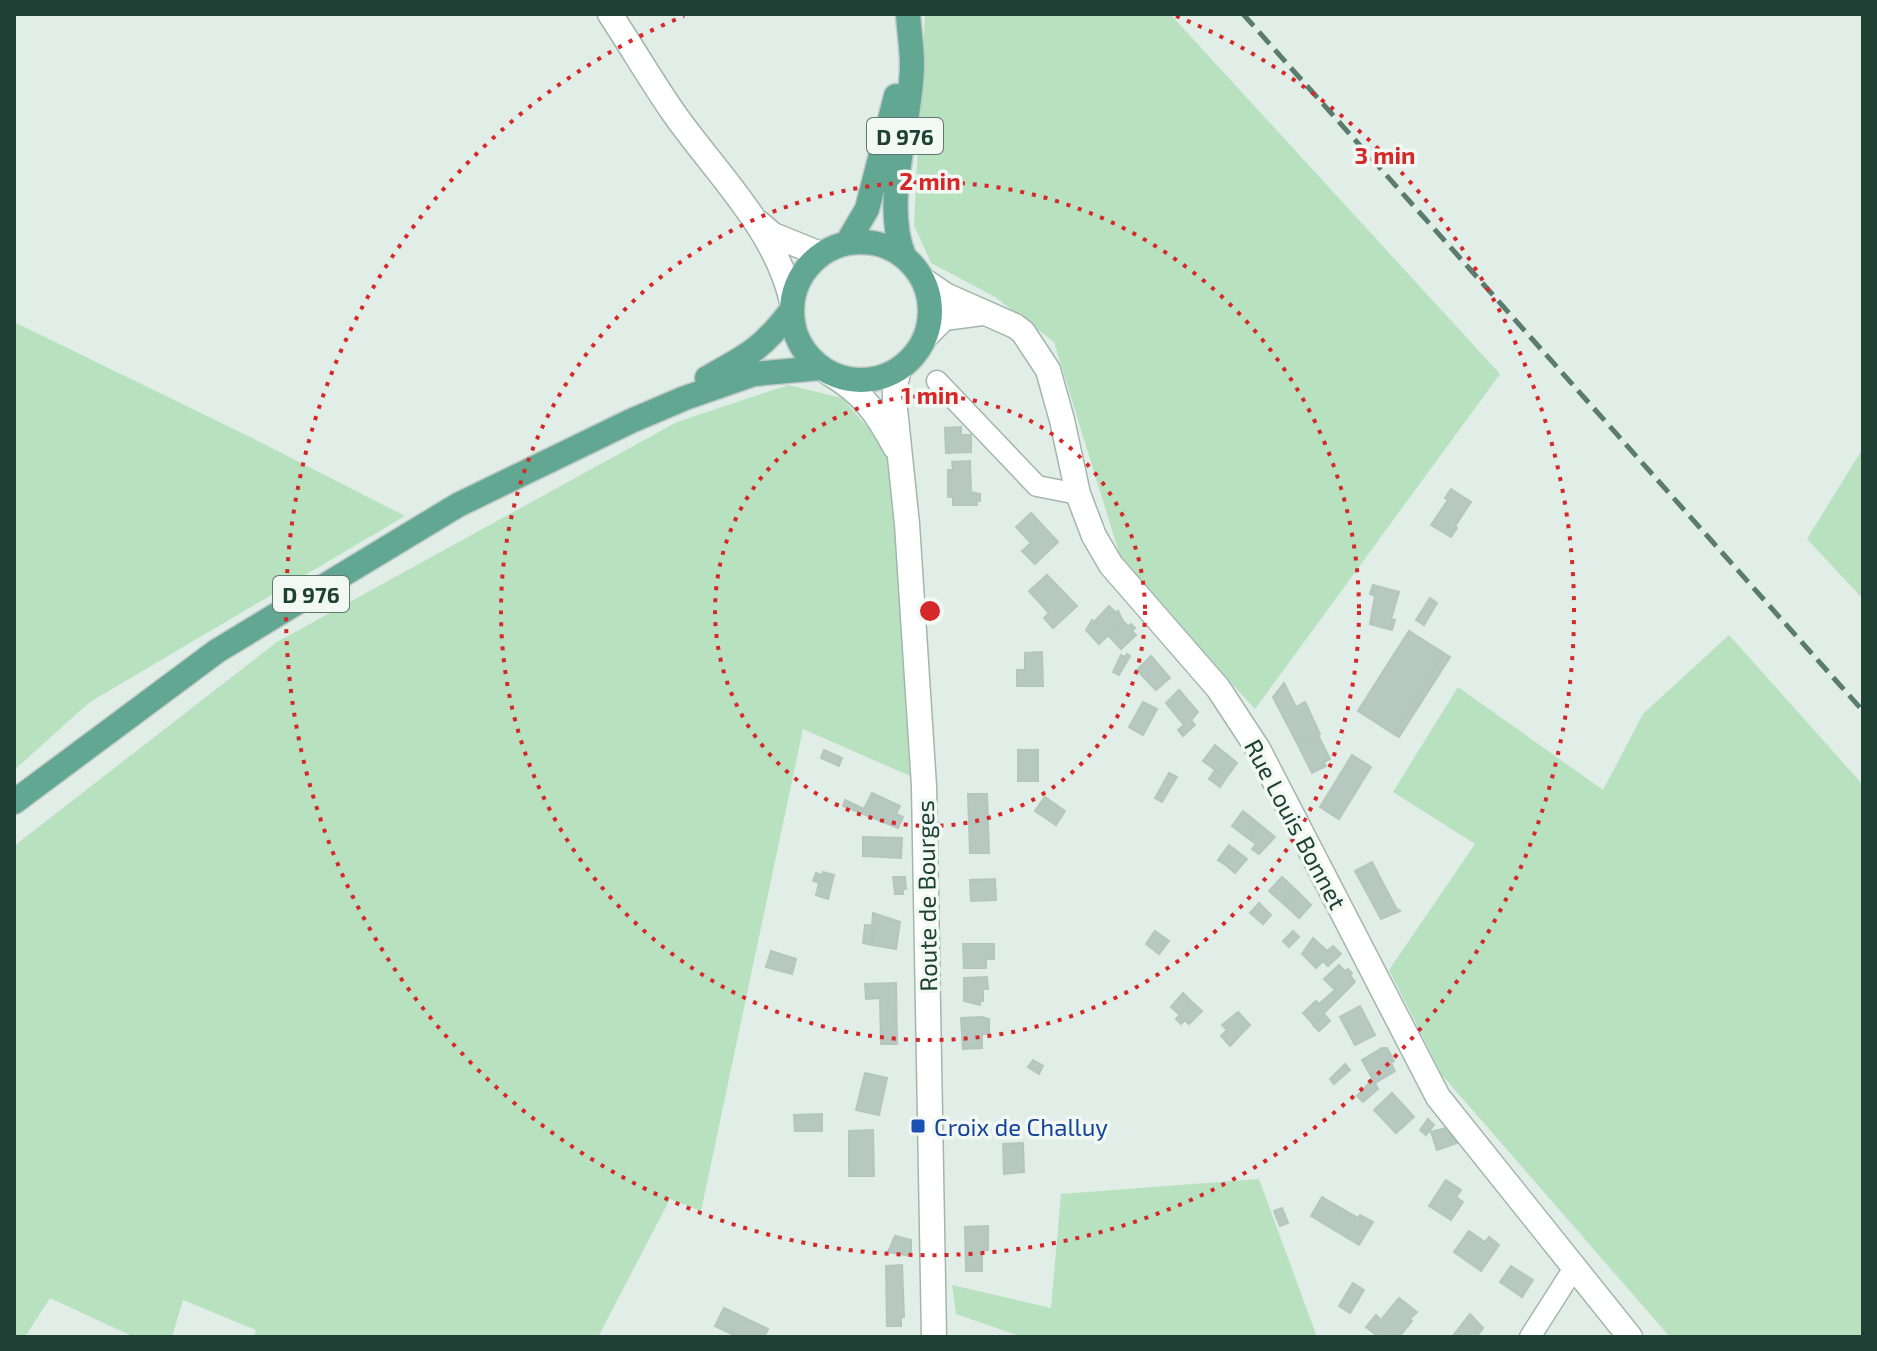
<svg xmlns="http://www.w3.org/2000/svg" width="1877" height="1351" viewBox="0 0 1877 1351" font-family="'Exo 2',sans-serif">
<rect width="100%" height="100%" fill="#e1ede7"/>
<!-- green -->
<path fill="#b8e1c0" d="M925 14H1170L1500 374 1255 709 1123 566 1054 342 995 297 931 263 914 225Z
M14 322 248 436 405 516 90 702 14 770Z
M788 385 842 398 891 454 910 776 803 729 701 1211 670 1199 598 1337H254L256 1330 183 1300 172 1337H134L50 1298 25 1337H14V846L277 642 677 422Z
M1863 448V599L1807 539Z
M1729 635 1863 785V1337H1670L1442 1075 1389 970 1475 844 1393 792 1458 687 1603 790 1643 714Z
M1259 1179 1317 1337H1022L956 1314 952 1285 1051 1308 1061 1194Z"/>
<!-- building -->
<path fill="#b6c8c0" stroke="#b3c7be" stroke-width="2" d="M961 427V435H971V452L946 453 945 428Z
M970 461 971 492 980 494V501H977V505H953V497H948V470H953L952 462Z
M1451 489 1471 502 1455 526 1457 528 1451 537 1431 525 1448 500 1445 498Z
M1031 513 1058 542 1035 564 1022 551 1031 543 1016 527Z
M1047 575 1077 606 1053 628 1044 618 1049 613 1029 591Z
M1373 585 1399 592 1391 619 1395 620 1392 630 1370 624 1375 596 1370 594Z
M1430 598 1437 603 1424 625 1416 620Z
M1109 606 1116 613 1118 611 1123 621 1099 644 1086 630 1092 620 1098 626 1095 621Z
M1123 621 1128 626 1131 624 1135 628 1132 631 1136 635 1121 649 1108 635Z
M1409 631 1444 653 1394 734 1358 711Z
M1042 652 1043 686H1017V670H1025V653Z
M1444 653 1450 657 1399 737 1394 734Z
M1127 654 1130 656 1119 675 1113 672 1121 655 1125 657Z
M1151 656 1170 678 1156 690 1137 670Z
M1284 683 1296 707 1305 702 1320 734 1298 745 1273 697Z
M1179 690 1198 712 1191 720 1195 725 1183 736 1178 730 1184 725 1166 703Z
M1143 702 1157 709 1143 735 1129 727Z
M1318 735 1330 759 1324 762 1326 766 1312 773 1298 745Z
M1215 745 1237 763 1226 778 1203 761Z
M824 750 842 758 839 766 821 758Z
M1018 750H1038V781H1018Z
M1352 755 1371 767 1339 819 1320 807Z
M1215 770 1226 778 1220 787 1209 779Z
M1169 773 1177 777 1162 802 1155 798Z
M872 793 900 806 896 814 903 817 898 828 843 806 845 800 864 809Z
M968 794H987L988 823 969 824Z
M1045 797 1065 811 1056 825 1035 811Z
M1243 811 1259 824 1248 838 1232 826Z
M988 823 989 853H970L969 824Z
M1259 824 1275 837 1259 854 1252 849 1256 844 1248 838Z
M863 837 902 838 901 858 863 856Z
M1229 845 1238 852 1227 866 1218 860Z
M1238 852 1247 859 1235 873 1227 866Z
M1372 862 1396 908 1400 911 1381 919 1355 871Z
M823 872 834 875 831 887 813 881 816 873 822 875Z
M893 877H905L906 889H903V894H895Z
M1282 877 1297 891 1285 905 1269 891Z
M995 879 996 900 971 901 970 880Z
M819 883 831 887 828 899 816 895Z
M1297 891 1311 905 1299 918 1285 905Z
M1259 903 1271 915 1263 924 1250 913Z
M873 913 900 922 896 949 872 945 875 926H872Z
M865 925 875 926 872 945 863 943Z
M1155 931 1169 941 1159 954 1146 944Z
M1293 931 1299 937 1289 947 1283 941Z
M1313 938 1327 951 1333 946 1341 954 1328 966 1323 961 1316 968 1302 954Z
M963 944H994V959H986V968H964Z
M771 951 796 959 792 974 766 967Z
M1339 965 1345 971 1348 969 1352 973 1350 975 1355 982 1313 1024 1303 1013 1316 1001 1319 1004 1335 990 1324 979Z
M987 977 988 989H983V1001H980V1005L964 1001V978Z
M896 983 897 1044H881L880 998 866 999 865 984Z
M1183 993 1192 1002 1180 1015 1171 1007Z
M1192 1002 1202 1011 1189 1024 1185 1020 1181 1024 1176 1019Z
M1360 1006 1375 1035 1355 1045 1340 1017Z
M1238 1012 1250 1025 1230 1046 1221 1036 1227 1030 1222 1025Z
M1324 1014 1330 1021 1319 1031 1313 1025Z
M981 1017 989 1019V1034H982V1048L963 1049 961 1018Z
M1382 1048H1387L1394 1061 1391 1063 1395 1071 1375 1083 1362 1060Z
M1033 1060 1043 1066 1039 1074 1028 1067Z
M1345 1064 1350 1070 1334 1084 1330 1079Z
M865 1073 887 1078 879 1115 856 1110Z
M1373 1079 1378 1089 1363 1102 1357 1096Z
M1392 1093 1414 1117 1396 1133 1374 1110Z
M822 1114V1131H795L794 1115Z
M1428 1119 1434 1125 1426 1135 1420 1130Z
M1446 1128 1457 1143 1437 1150 1431 1132Z
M873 1130 874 1176H849V1131Z
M1023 1143 1024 1172 1004 1174 1003 1144Z
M1446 1180 1461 1190 1456 1197 1463 1202 1451 1220 1429 1206Z
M1322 1197 1358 1218 1360 1215 1373 1222 1359 1245 1311 1216Z
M1282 1208 1288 1223 1280 1226 1274 1211Z
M988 1226V1250H982V1271H966L965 1227Z
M1469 1231 1485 1242 1489 1237 1499 1245 1481 1271 1454 1252Z
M895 1236 911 1240V1256L888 1252Z
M902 1265 904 1317H901V1326H887L886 1266Z
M1511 1266 1533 1280 1522 1297 1500 1282Z
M1353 1283 1364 1290 1350 1313 1339 1306Z
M1399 1298 1417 1312 1410 1319 1412 1321 1399 1337H1379L1366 1327 1376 1315 1381 1320Z
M724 1308 768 1329 764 1337H738L715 1326Z
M1470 1314 1483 1328 1476 1337H1452Z"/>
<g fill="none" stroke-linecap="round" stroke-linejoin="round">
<!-- minor casing -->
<g stroke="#a3b6ae" stroke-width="23">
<path id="minor" d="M937 381 1037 486 1078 494
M1530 1337 1574 1268"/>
</g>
<!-- tertiary casing -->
<g stroke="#a3b6ae" stroke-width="27">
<path id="tertiary" d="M610 14C631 46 651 80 673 112 714 171 776 229 792 302
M759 223 773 235 820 254
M923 280 945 295 1015 326 1023 332 1048 370 1062 420 1078 494 1094 536 1111 565 1218 688 1258 749 1438 1097 1630 1337
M925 337 944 318 982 313
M899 369 895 386V409L907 524 924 786 934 1337
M829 373C863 393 877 413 895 447"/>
</g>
<!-- primary casing -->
<g stroke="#c0cac6" stroke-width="27">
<path id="primary" d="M792 311a69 69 0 1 1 138 0a69 69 0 1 1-138 0Z
M847 243 867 209 896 96
M904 256C881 200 912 124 912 64 912 48 909 30 908 14
M707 378C747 356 762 349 791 311
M14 802 217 651 458 505 631 421 685 398 754 374 820 368"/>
</g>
<!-- minor -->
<use href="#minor" stroke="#fff" stroke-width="20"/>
<!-- tertiary -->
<use href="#tertiary" stroke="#fff" stroke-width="24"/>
<!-- primary -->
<use href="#primary" stroke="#61a791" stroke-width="24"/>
<!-- rail -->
<path stroke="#5a7b70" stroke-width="5" stroke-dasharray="16 8" stroke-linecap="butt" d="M1243 14 1863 711"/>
</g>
<!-- distance rings -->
<g fill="none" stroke="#d62828" stroke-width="4" stroke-dasharray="4 8">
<circle cx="930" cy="611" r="215"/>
<circle cx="930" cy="611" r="429"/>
<path d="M1176 16A644 644 0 1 1 684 16"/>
</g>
<!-- markers -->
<rect fill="#1a4fb4" stroke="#f2f9f5" stroke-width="3" x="910" y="1118" width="16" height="16" rx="4"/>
<g text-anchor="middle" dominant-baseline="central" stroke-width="7" stroke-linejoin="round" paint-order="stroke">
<!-- shield labels -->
<g fill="#f2f9f5" stroke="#5e786f" stroke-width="2">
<rect x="867" y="118" width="76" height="36" rx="6"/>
<rect x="273" y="576" width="76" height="36" rx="6"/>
</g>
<g font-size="22" font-weight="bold" fill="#1f4035">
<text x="905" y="136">D 976</text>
<text x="311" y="594">D 976</text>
</g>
<!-- street labels -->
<g font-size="24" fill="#1f4035" stroke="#f2f9f5">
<text transform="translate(1296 824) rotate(62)">Rue Louis Bonnet</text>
<text transform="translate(926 896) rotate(-91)">Route de Bourges</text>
</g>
<!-- transit labels -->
<g font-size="24" fill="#164399" stroke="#f2f9f5" text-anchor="start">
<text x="934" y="1126">Croix de Challuy</text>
</g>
</g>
<circle cx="930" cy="611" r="12" fill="#d62828" stroke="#f2f9f5" stroke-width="4"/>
<g font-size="24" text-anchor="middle" font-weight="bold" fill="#d62828" stroke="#f2f9f5" stroke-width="7" stroke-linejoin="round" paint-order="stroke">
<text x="1385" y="164">3 min</text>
<text x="930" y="190">2 min</text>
<text x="930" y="404">1 min</text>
</g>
<!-- border -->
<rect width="1877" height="1351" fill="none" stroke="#1f4035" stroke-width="32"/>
</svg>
